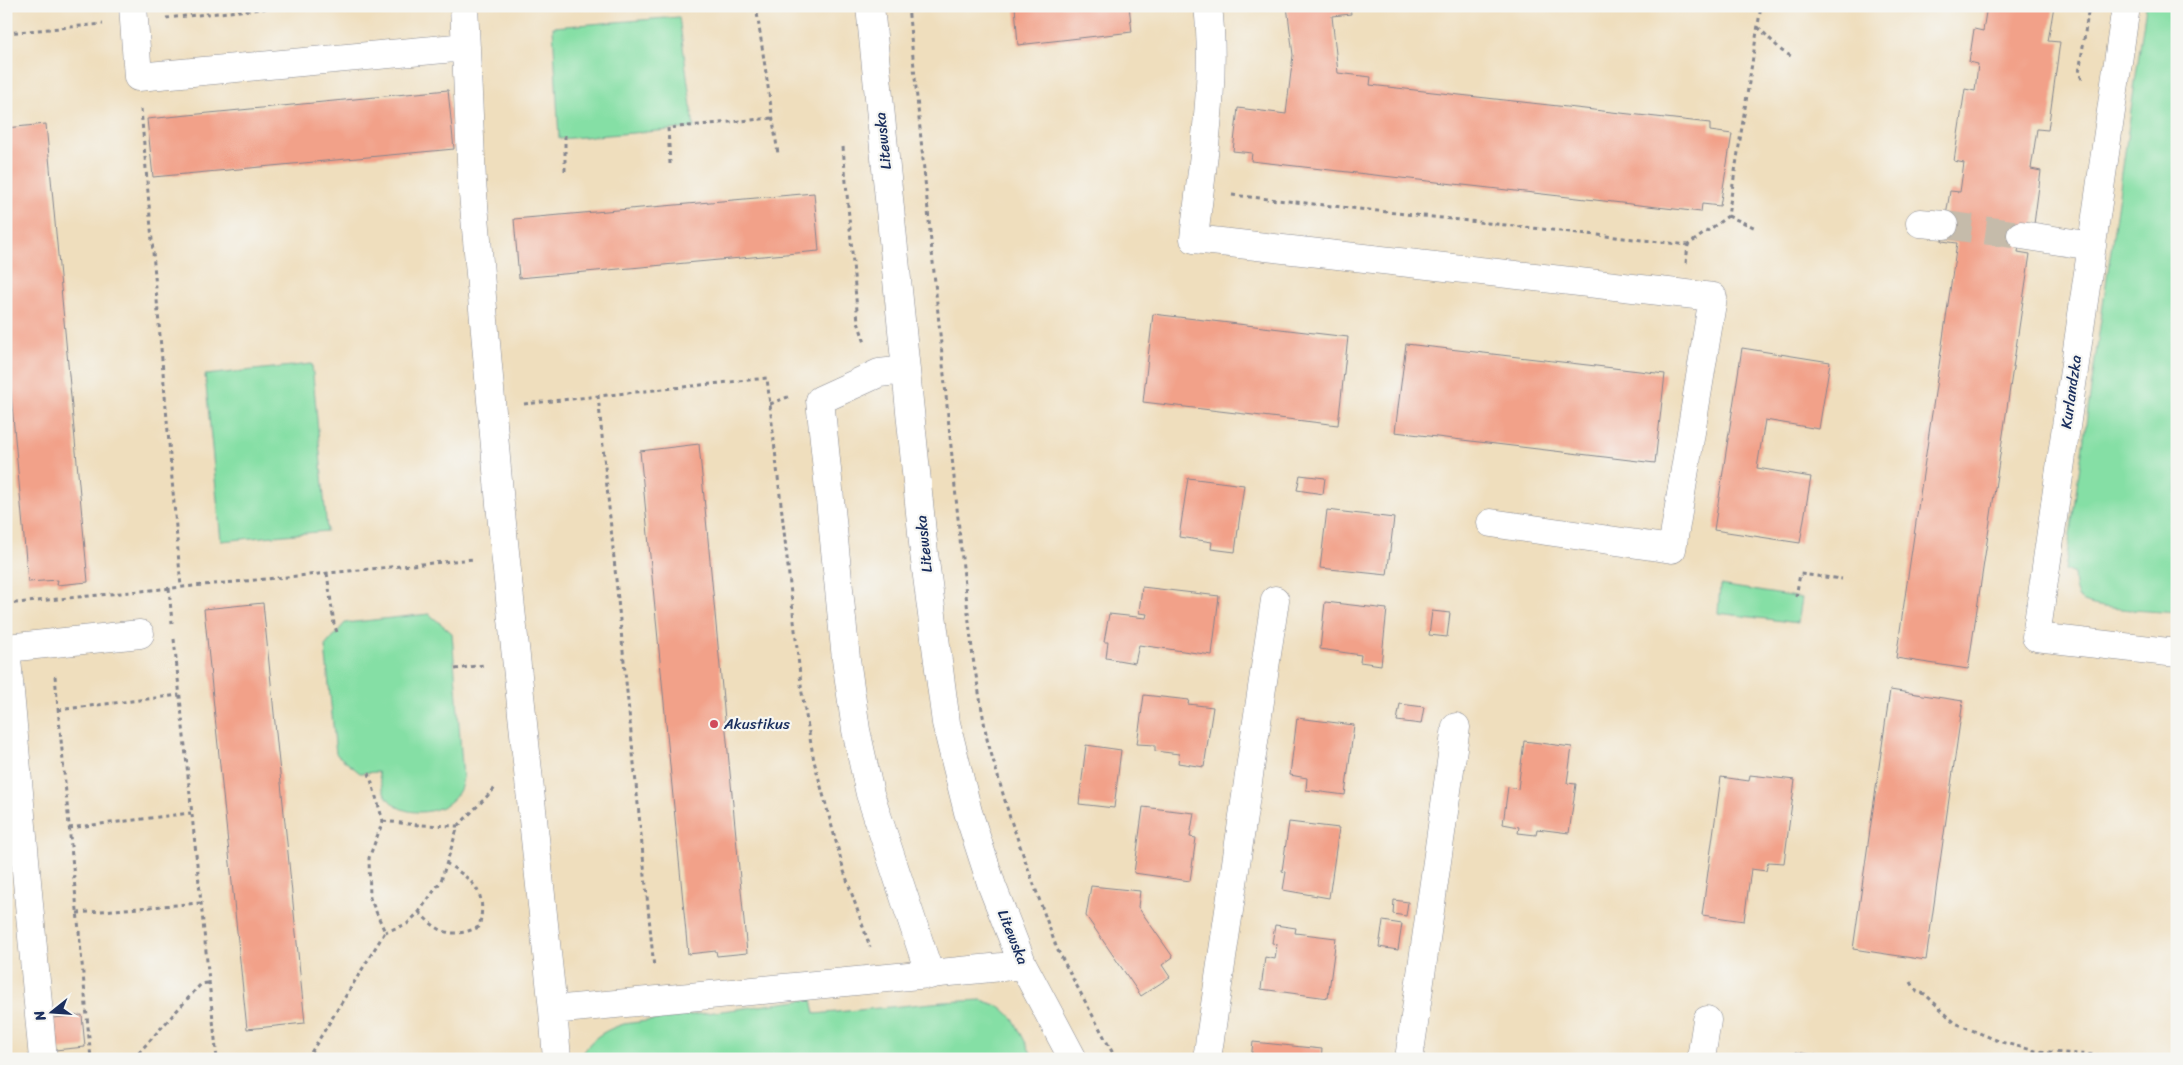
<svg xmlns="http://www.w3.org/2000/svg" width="2183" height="1065" viewBox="0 0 2183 1065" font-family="Sriracha,sans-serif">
<rect width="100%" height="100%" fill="#f6f6f2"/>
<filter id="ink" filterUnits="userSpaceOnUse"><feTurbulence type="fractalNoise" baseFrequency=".02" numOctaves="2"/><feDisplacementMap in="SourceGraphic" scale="10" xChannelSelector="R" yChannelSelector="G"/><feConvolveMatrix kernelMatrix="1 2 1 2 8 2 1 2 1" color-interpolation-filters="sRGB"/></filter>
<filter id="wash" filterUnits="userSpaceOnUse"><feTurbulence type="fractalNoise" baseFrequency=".0096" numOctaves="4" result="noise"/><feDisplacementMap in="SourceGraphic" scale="20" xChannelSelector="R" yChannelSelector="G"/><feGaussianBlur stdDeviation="1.12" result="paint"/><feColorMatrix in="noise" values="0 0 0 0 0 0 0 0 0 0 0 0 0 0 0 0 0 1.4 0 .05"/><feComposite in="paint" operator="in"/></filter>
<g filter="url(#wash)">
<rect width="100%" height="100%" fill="#efdebd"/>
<!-- green -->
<path fill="#85dfa5" stroke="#508782" d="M2146 6H2177V613C2158 611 2093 610 2081 600 2074 594 2075 582 2074 574L2065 570Z
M679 17 694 128 559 139 553 27Z
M312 364 327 531 221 541 205 375Z
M1720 585 1802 598 1798 623 1718 613Z
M429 614 452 633 463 778C462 783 461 789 458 793 446 814 406 819 390 801 382 792 381 783 378 772L360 773 336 754 325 646 345 623Z
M812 999 815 1014 943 1002 982 1000 1001 1007 1013 1018 1034 1059H581C588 1039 605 1030 624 1024Z"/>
<g id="blocks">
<!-- building -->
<path fill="#f2a189" d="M1015 6H1129L1132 32 1018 45Z
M1287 6H1350L1351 14 1332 16 1338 73 1371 77 1370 85 1710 123V131L1732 134 1720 206 1702 204 1701 212 1251 161 1252 153 1233 151 1238 108 1286 114 1293 55Z
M1987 6H2054L2048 41 2060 42 2048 130 2037 129 2031 169 2041 171 2034 224 2021 235 2018 252 2030 254 1968 669 1896 658 1957 243 1942 241 1950 191 1960 192 1964 163 1954 161 1965 89 1975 91 1978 64 1969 62 1974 29 1983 31Z
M448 90 454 149 153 177 147 119Z
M46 124 88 582 57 585 58 580 28 582 6 339V128Z
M814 193 819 251 519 278 514 219Z
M1153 314 1348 337 1338 425 1143 402Z
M1406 344 1665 374 1655 463 1395 432Z
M1742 348 1830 362 1819 429 1765 420 1757 468 1811 477 1800 543 1714 530Z
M699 444 747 953 717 956 716 951 688 954 640 451Z
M1300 475 1325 478 1323 494 1297 490Z
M1188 478 1244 485 1235 552 1211 549 1212 542 1179 537Z
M1327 510 1394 518 1387 575 1320 568Z
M1142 587 1219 596 1212 655 1139 645 1135 663 1106 658 1108 642H1104L1109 614 1146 618 1147 614 1139 613Z
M1325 602 1387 609 1381 665 1360 662 1361 655 1320 649Z
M263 603 305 1023 247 1029 204 609Z
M1432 611 1450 613 1447 637 1429 635Z
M1890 690 1963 701 1926 960 1853 949Z
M1144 695 1189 700 1188 704 1213 707 1204 767 1178 763 1179 754 1155 751V745L1137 744Z
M1400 704 1424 707 1421 724 1397 721Z
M1297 718 1354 725 1345 795 1306 790 1307 778 1290 775Z
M1524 741 1572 747 1567 783 1576 784 1569 833 1537 829 1536 835 1518 833 1519 827 1503 824 1508 787 1518 789Z
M1086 745 1121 750 1114 808 1079 804Z
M1750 775 1795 780 1784 863 1768 862 1766 871 1751 869 1744 921 1702 915 1721 777 1749 781Z
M1143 807 1194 813 1190 837 1196 838 1190 881 1134 873Z
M1289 822 1339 828 1329 898 1283 890 1286 872 1282 871Z
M1091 886 1140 891 1138 907 1173 957 1162 965 1170 977 1141 996 1086 916Z
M1394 900 1408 902 1406 916 1393 914Z
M1383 921 1402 924 1398 950 1379 947Z
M1275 925 1296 928 1295 933 1336 938 1328 998 1261 989 1265 957 1275 959 1277 944 1272 943Z
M82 1015 85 1047 55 1050 53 1018Z
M1253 1042 1322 1049 1321 1059H1251Z
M1796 1052 1832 1058V1059H1795Z"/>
</g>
</g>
<g filter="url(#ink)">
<use href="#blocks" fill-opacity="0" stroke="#85868e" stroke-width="1"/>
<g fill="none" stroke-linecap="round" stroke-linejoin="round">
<!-- minor-tunnel -->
<path stroke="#c5bbaa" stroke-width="28" stroke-dasharray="28 14" stroke-linecap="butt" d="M1944 225 2021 235"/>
<!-- minor casing -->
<g stroke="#85868e" stroke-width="29">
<path id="minor" d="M133 6 138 77 466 47
M464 6 472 182 500 504 553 1010
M870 6 924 553 946 723 968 812 992 886 1023 965 1073 1059
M1208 6C1217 84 1202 162 1194 239L1713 297 1672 549 1491 523
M2126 6 2036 637 2177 653
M1920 223 1944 225
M2021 235 2092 246
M906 370 879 373 820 400 846 659 856 730 870 794 930 975
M6 648 43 1059
M7 648 140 634
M557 1059 553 1010 1023 965
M1207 1059 1275 600
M1409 1059 1456 727
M1701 1059 1707 1020"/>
</g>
<!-- path -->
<path stroke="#85868e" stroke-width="3" stroke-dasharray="4 4" stroke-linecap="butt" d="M756 6 778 154
M908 6 961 549 973 658 987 739 1010 818 1057 949 1116 1059
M6 8 9 32
M166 18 292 6
M1758 27 1782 51 1794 58
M6 33 103 24
M2082 79 2079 73 2089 6
M141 109 181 587
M565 135V174
M843 147 858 322 865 343
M670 164 668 128 772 118
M1232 195 1688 245
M1728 216 1756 228
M1686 263 1688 245 1728 216 1761 6
M598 395 654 968
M524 404 767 378 802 693 814 761 844 871 870 947
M770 404 788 397
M327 573 334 624 337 632
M169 588 172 623
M1796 597 1800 574 1842 579
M6 604 474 559
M174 639 217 1059
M455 669 484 665
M55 676 91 1059
M58 710 179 695
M383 821 418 825 458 826 441 881 419 912 407 924 385 932
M458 826 496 787
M69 828 191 813
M419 912C439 933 451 939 479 927 488 892 474 881 446 863
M77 913 200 903
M1911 982 1917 992 1925 994 1955 1023 2001 1042 2036 1051 2153 1059
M133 1059 201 984 208 983
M307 1059 385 932 370 898 369 858 383 821 369 773"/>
<!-- minor -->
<use href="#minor" stroke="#fff" stroke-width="28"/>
</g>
</g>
<!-- markers -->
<circle fill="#d1495b" stroke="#f6f6f2" stroke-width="2" cx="714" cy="724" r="5"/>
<g text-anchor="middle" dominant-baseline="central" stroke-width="4.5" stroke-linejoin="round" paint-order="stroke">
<!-- street labels -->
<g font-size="15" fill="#1b2f5e" stroke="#f6f6f2">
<text transform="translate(883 141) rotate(-96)">Litewska</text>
<text transform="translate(2071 392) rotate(-82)">Kurlandzka</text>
<text transform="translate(924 544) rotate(-96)">Litewska</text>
<text transform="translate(1013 937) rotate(68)">Litewska</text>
</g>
<!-- poi labels -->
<g font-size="15" fill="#1b2f5e" stroke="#f6f6f2" text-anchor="start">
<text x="724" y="724">Akustikus</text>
</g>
</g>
<!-- margin -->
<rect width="2183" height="1065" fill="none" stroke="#f6f6f2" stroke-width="25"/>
<!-- north arrow -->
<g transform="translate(52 1012) rotate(253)" stroke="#f6f6f2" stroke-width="4" paint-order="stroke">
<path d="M0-4L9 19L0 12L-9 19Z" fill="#1b2f5e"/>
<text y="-8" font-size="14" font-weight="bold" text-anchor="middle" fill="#1b2f5e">N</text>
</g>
</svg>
